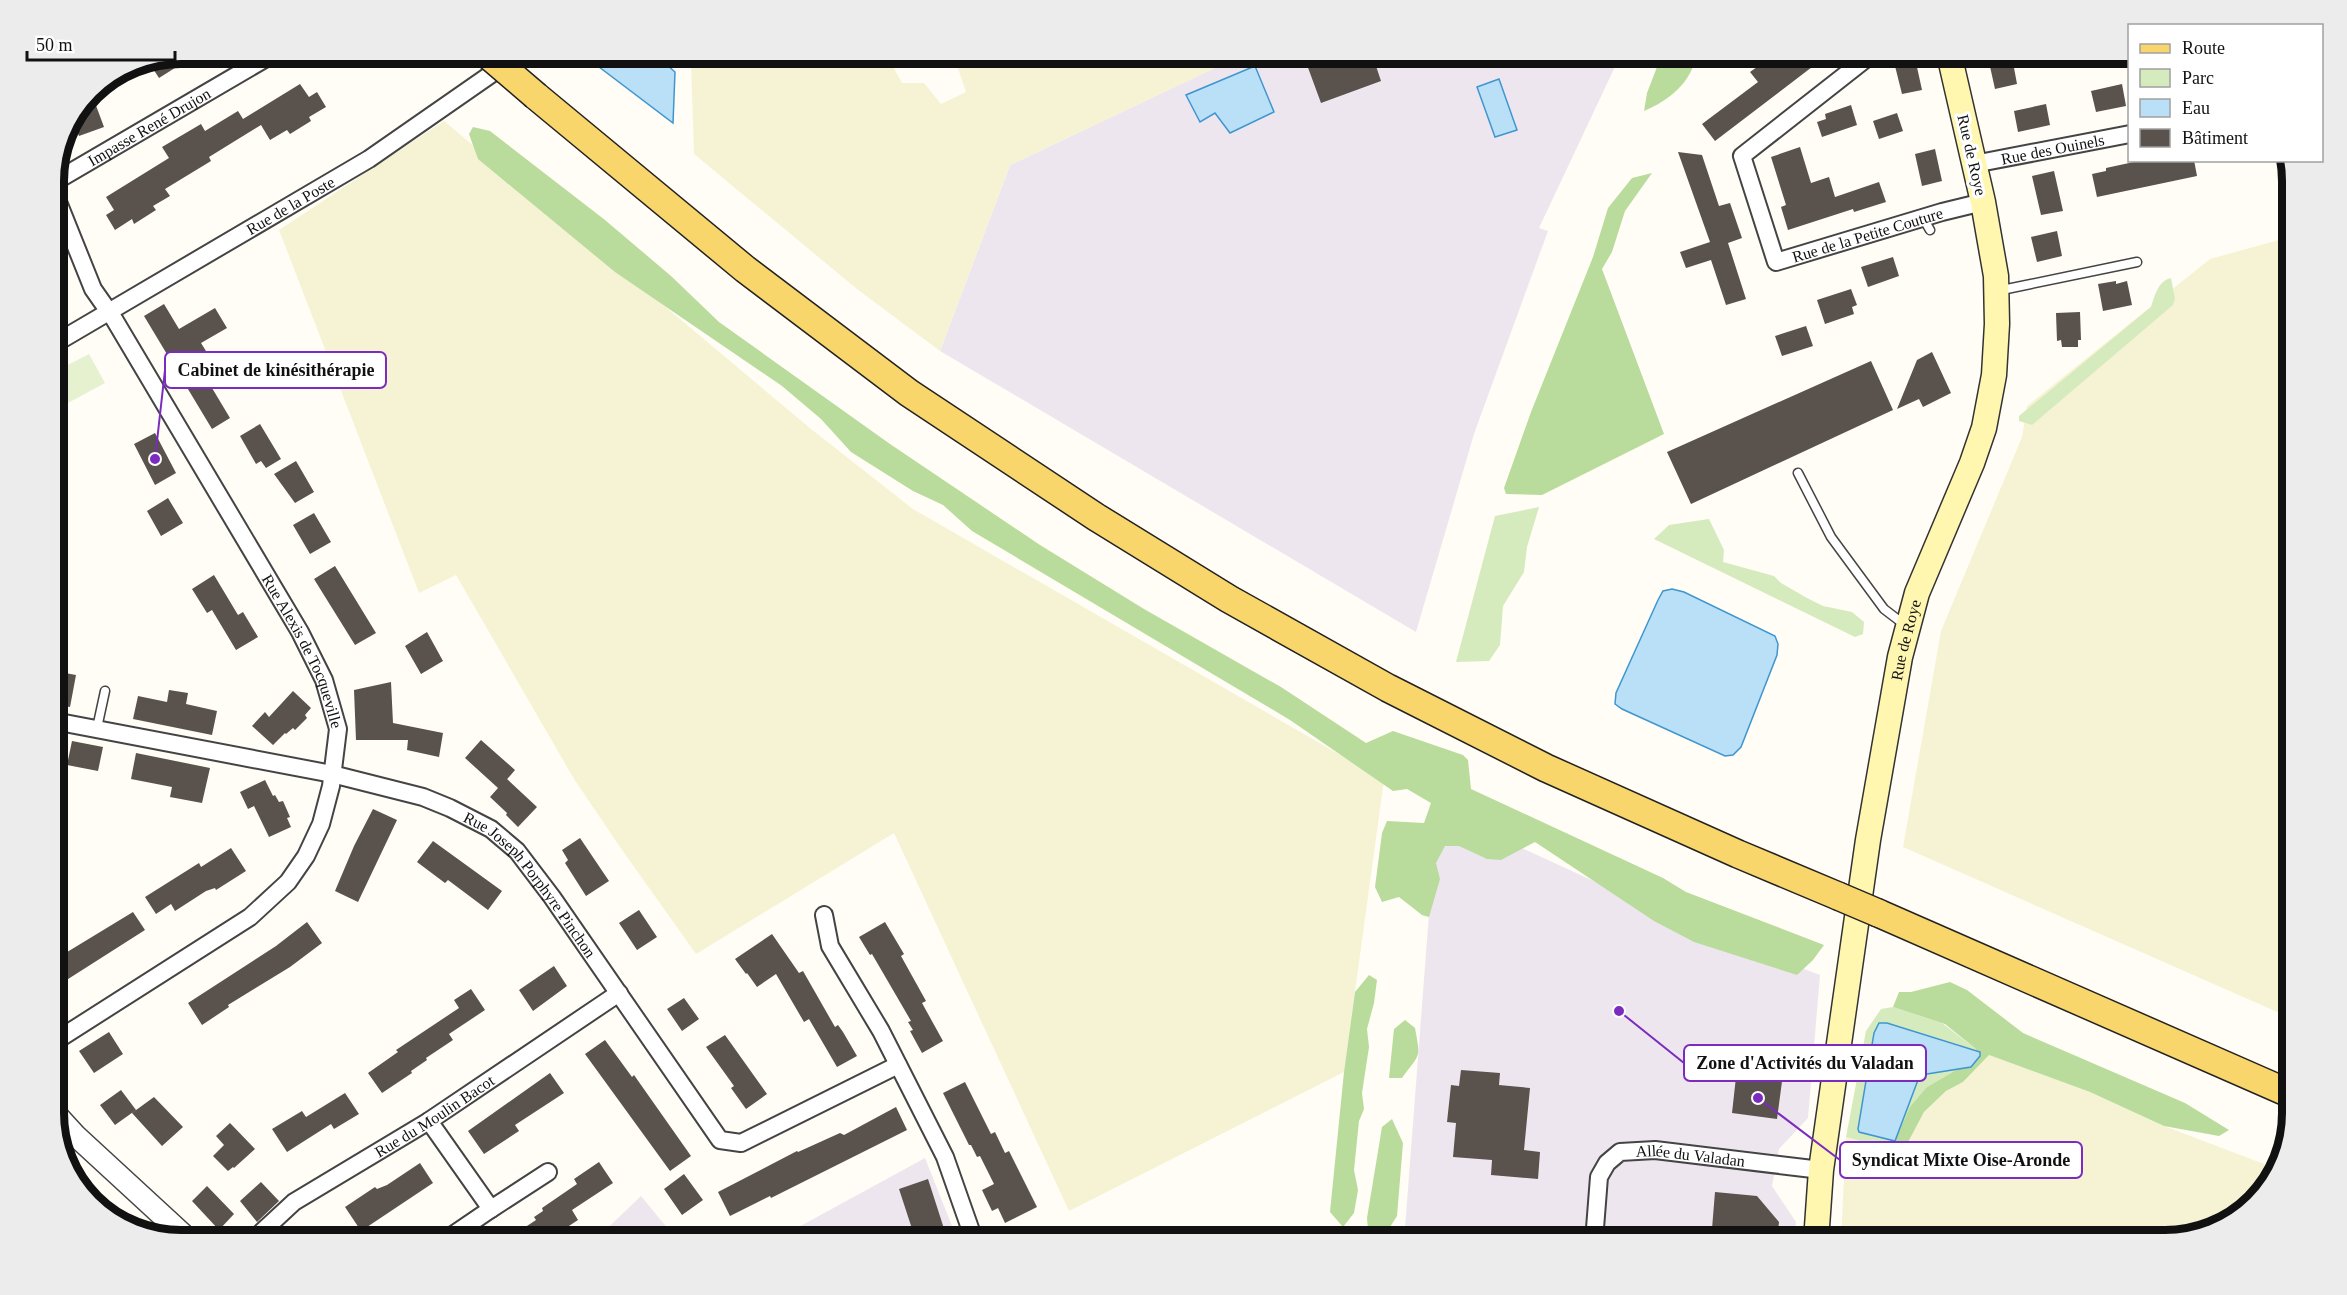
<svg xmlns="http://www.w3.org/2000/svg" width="2347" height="1295" viewBox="0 0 2347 1295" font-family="'Times New Roman',serif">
<rect width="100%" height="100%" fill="#fffdf5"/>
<!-- industrial -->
<path fill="#eee6ef" d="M1244 54H1621L1539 228 1548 231 1474 434 1416 632 940 351 1010 165Z
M1437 809 1698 929 1820 975 1808 1118 1779 1149 1772 1186 1796 1222 1794 1241H1404Z
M925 1158 958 1241H773Z
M641 1196 678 1241H594Z"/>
<!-- farmland -->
<path fill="#f6f3d4" d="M680 54H886L902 83H924L941 104 966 92 953 54H1244L1010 165 940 351 857 289 694 154 691 63Z
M444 121 811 429 913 509 1384 780 1344 1072 1069 1211 894 833 696 954 620 847 574 779 456 575 419 593 279 230Z
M2293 236V1019L1903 847 1941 631 2022 437 2027 406 2210 259Z
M1989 1055 2090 1092 2164 1126 2280 1170 2236 1220 2166 1241H1841L1846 1137 1900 1152 1906 1146 1924 1112 1946 1091 1963 1082Z"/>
<!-- green -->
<path fill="#d5ebbd" d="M2171 278 2175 299 2173 305 2032 425 2019 421V416L2151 307C2155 295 2158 281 2171 278Z
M1539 507 1527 547 1524 572 1503 606 1500 645 1489 661 1456 662 1495 516Z
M1709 519 1724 550 1723 562 1774 576 1781 583 1807 598 1823 606 1852 612 1864 622 1863 634 1855 637 1654 539 1669 525Z
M1893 1007 1942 1023 1976 1049 1956 1070 1927 1087 1895 1141 1906 1146 1900 1152 1846 1137 1866 1031 1881 1009Z"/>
<!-- forest -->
<path fill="#b9dc9c" d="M1662 54H1696C1693 82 1668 101 1644 111L1647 93Z
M473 127 490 131 605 220 671 276 719 322 890 444 1040 545 1144 609 1281 687 1366 743 1393 731 1463 755 1468 760 1471 789 1663 878 1686 892 1824 945 1813 960 1797 975 1694 942 1654 921 1535 842 1501 860 1487 859 1459 846H1445L1436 863 1440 879 1429 917 1422 915 1399 897 1382 902 1375 887 1382 833 1387 821 1424 823 1431 803 1407 789 1393 791 1290 720 972 531 943 505 913 491 851 452 821 419 782 386 615 272 478 159 469 134Z
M1652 173 1625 211 1612 252 1602 269 1664 434 1542 495 1506 494 1504 488 1531 412 1593 257 1608 208 1632 178Z
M1369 975 1377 980 1374 1003 1367 1029 1369 1047 1362 1093 1364 1109 1359 1121 1354 1170 1358 1190 1354 1213 1343 1227 1330 1212 1344 1072 1355 992Z
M1950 982 1967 990 2023 1033 2185 1103 2229 1130 2219 1136 2164 1126 2090 1092 1989 1055 1963 1082 1946 1091 1924 1112 1906 1146 1895 1141 1910 1107 1927 1087 1956 1070 1976 1049 1945 1024 1893 1007 1899 992H1911Z
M1405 1020 1415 1028C1421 1060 1420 1053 1402 1078H1389L1394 1029Z
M1392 1119 1403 1143 1397 1216 1381 1241H1369L1367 1218 1382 1127Z"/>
<!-- pitch -->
<path fill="#e6f2cf" d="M89 354 105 383 55 410 54 372Z"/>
<!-- water -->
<path fill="#b9e0f7" stroke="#3f96cf" stroke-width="1.5" d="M582 54H655L675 72 673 123Z
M1255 66 1274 112 1230 133 1215 113 1200 122 1186 95Z
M1499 79 1517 130 1495 137 1477 87Z
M1672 589 1684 592 1775 636 1778 644 1777 655 1741 747 1733 755 1725 756 1622 709 1615 704 1616 693 1658 600 1663 591Z
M1879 1023H1887L1980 1052V1056L1971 1067 1927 1074 1918 1080 1895 1141 1859 1132 1858 1129 1874 1033Z"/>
<!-- building -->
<path fill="#5a524d" d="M181 54H197L159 78 148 61Z
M1303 54H1372L1381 81 1321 103Z
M1775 54H1829L1715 141 1702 124 1758 82 1750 72Z
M2012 57 2017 84 1995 89 1989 62Z
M1915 58 1922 90 1902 94 1894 62Z
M300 84 309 97 317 92 326 107 309 117 311 121 290 134 287 130 270 140 261 125 209 157 211 161 165 189 170 196 153 206 156 210 134 224 132 219 115 230 106 215 114 210 106 197 169 158 162 147 201 124 205 131 238 111 243 119Z
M2122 84 2126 106 2096 112 2091 91Z
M91 92 104 127 79 136 72 119Z
M2046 104 2050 125 2018 132 2014 111Z
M1851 105 1857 125 1822 137 1817 122 1826 119 1825 114Z
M1897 113 1903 131 1879 139 1873 121Z
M1800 147 1811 183 1829 177 1835 197 1879 182 1886 202 1854 212 1853 209 1788 230 1781 207 1786 205 1771 157Z
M1935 149 1942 181 1922 186 1915 154Z
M1678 152 1702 155 1719 206 1730 203 1742 238 1728 243 1746 299 1726 305 1711 260 1686 268 1680 252 1710 242Z
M2143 160H2194L2197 176 2097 197 2092 174 2106 171V168Z
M2054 171 2063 211 2041 215 2032 176Z
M2057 231 2062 256 2037 262 2031 237Z
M1893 257 1899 276 1868 287 1861 267Z
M2116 281V284L2127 281 2132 305 2103 311 2098 284Z
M1851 289 1857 305 1852 307 1854 314 1825 324 1817 300Z
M164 304 179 329 215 308 227 328 201 343 214 364 203 373 230 418 212 429 144 316Z
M2080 312 2081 340H2078V347H2062L2061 340 2057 341 2056 313Z
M1806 326 1813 346 1782 356 1775 336Z
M1932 352 1951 393 1923 407 1919 399 1897 409 1917 360Z
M1871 361 1893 410 1691 504 1667 452Z
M260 424 281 459 266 468 261 461 256 464 240 436Z
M155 433 176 473 155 485 134 444Z
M296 461 314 492 295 503 274 474Z
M168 498 183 523 161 536 147 511Z
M314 513 331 542 310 554 293 525Z
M335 566 376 633 355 645 314 579Z
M214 575 238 615 243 612 258 637 236 650 212 610 207 613 192 589Z
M427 632 443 661 421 674 405 646Z
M54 671 76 675 70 707 54 704Z
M391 682 393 723 443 733 439 757 407 750 408 740H356L354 690Z
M169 690 188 693 186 704 217 711 212 735 133 719 138 696 167 702Z
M293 691 311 708 305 715 307 718 295 730 293 728 286 734 285 733 273 745 252 726 265 712 269 717Z
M481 740 515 770 503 784 507 779 537 807 518 827 506 815 507 813 490 797 498 788 465 758Z
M72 741 103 747 98 771 67 765Z
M136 753 210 768 202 803 170 797 172 787 131 779Z
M265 780 273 796 275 795 279 802 283 801 290 817 287 818 291 827 269 837 254 806 248 809 240 792Z
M373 809 397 820 358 902 335 891 354 846Z
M580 838 609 881 586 896 565 863 568 860 562 850Z
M433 841 502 891 488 910 448 880 445 883 417 862Z
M231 848 246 871 216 890 215 888 206 891 175 911 171 904 156 914 145 897 199 863 201 867Z
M639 910 657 937 637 950 619 923Z
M133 912 145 930 54 988V960Z
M307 922 322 943 290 967 228 1005 229 1007 202 1025 188 1003 276 946Z
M885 922 904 954 901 956 926 1001 922 1003 943 1041 922 1053 910 1031 913 1030 908 1022 911 1021 872 954 870 955 859 937Z
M772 934 799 973 803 971 835 1027 838 1025 843 1032 857 1056 837 1067 809 1019 804 1022 776 974 757 987 747 973 746 974 735 959Z
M554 966 567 986 533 1011 519 990Z
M471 989 485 1010 449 1034 453 1040 426 1058 427 1060 411 1071 412 1073 382 1093 368 1073 398 1052 396 1050 459 1008 454 1000Z
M684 998 699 1019 682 1031 667 1009Z
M109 1032 123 1054 94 1073 79 1051Z
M725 1035 767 1094 746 1109 731 1088 734 1086 706 1047Z
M605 1040 632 1077 634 1075 691 1156 670 1171 585 1054Z
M1737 1068 1783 1074 1777 1119 1732 1113Z
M1461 1070 1500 1073 1499 1085 1530 1088 1524 1150 1540 1152 1538 1179 1491 1175 1492 1160 1453 1157 1456 1123 1447 1122 1451 1085 1459 1086Z
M550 1073 564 1093 515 1125 519 1131 484 1154 468 1131Z
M965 1082 991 1134 995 1132 1005 1153 1009 1151 1037 1207 1005 1223 998 1208 992 1211 982 1190 994 1184 980 1156 977 1157 971 1145H969L943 1093Z
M121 1090 136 1110 115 1125 100 1105Z
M345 1093 359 1114 334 1129 331 1124 287 1152 272 1129 302 1111 306 1117Z
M154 1097 183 1127 162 1146 132 1113Z
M896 1107 907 1130 771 1198 770 1196 730 1216 718 1192 797 1151 798 1152 840 1133 844 1135Z
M230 1123 255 1149 234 1168 233 1167 228 1171 213 1156 224 1145 216 1136Z
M599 1162 613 1183 572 1210 578 1220 546 1241H504L536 1220 534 1217 543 1211 542 1208 577 1184 574 1179Z
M420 1163 433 1183 361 1231 345 1207 375 1187 377 1189 387 1185Z
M684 1174 703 1200 682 1215 664 1189Z
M928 1179 948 1241H916L899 1189Z
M261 1182 279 1201 257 1222 240 1201Z
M207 1186 234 1214 219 1230 192 1201Z
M1715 1192 1757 1196 1779 1222 1777 1241H1711Z"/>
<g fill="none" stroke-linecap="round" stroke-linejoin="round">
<!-- service casing -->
<g stroke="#444" stroke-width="11">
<path id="service" d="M1923 218 1930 230
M1997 291 2137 262
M1798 473 1831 537 1884 609 1905 625
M97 728 105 691"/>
</g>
<!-- minor casing -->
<g stroke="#444" stroke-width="20">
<g id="minor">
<path id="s1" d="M1872 54 1742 156 1776 262 1942 212 1983 202"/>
<path id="s2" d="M1974 164 2130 134"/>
<path id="s3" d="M54 182 273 54"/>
<path id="s4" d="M54 192 93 289 114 319 300 632 324 680 338 729 331 786 321 824 306 856 288 882 250 917 54 1042"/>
<path id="s5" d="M54 344 369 159 520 54"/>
<path id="s6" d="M54 721 332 774 423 797 450 808 491 829 517 851 552 897 720 1140 741 1143 898 1065"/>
<path d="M824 915 830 946 881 1031 945 1157 971 1231"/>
<path d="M429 1121 491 1209 548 1172"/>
<path id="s7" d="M252 1241 294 1202 429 1121 619 993"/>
<path d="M444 1241 491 1209"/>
<path id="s8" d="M1594 1241 1599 1177 1607 1163 1620 1152 1655 1150 1821 1170"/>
</g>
</g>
<!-- tertiary casing -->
<g stroke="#444" stroke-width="24">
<path id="tertiary" d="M54 1112 76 1136 190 1241"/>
</g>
<!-- secondary casing -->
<g stroke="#333" stroke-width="27">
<g id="secondary">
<path id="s9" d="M1816 1241 1821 1170 1868 840 1900 657 1917 593 1972 463 1984 428 1994 375 1997 324 1996 276 1983 202 1949 54"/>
</g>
</g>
<!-- primary casing -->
<g stroke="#222" stroke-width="30">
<path id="primary" d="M536 96 745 269 909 393 1096 517 1229 599 1388 688 1546 768 1738 854 1838 896
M1878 913 2293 1095"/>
</g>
<!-- service -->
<use href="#service" stroke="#fff" stroke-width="8"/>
<!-- minor -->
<use href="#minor" stroke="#fff" stroke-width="16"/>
<!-- tertiary -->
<use href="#tertiary" stroke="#fff" stroke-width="21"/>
<!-- secondary -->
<use href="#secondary" stroke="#fff6b0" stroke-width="24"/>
<!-- primary -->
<use href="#primary" stroke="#f9d66b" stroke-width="27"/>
<!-- primary-bridge casing -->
<g stroke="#222" stroke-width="30" stroke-linecap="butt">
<path id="primary-bridge" d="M487 54 536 96
M1838 896 1878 913"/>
</g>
<!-- primary-bridge -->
<use href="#primary-bridge" stroke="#f9d66b" stroke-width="27"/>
</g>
<g text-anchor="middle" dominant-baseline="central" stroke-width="6" stroke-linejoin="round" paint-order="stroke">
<!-- street labels -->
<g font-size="16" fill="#111" stroke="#fff">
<text stroke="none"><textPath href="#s3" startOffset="110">Impasse René Drujon</textPath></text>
<text stroke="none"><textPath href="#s2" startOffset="80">Rue des Ouinels</textPath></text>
<text transform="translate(1972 155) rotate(77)">Rue de Roye</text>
<text stroke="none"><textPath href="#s5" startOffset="274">Rue de la Poste</textPath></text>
<text stroke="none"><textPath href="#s1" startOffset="372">Rue de la Petite Couture</textPath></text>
<text stroke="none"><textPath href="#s9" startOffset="608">Rue de Roye</textPath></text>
<text stroke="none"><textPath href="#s4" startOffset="524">Rue Alexis de Tocqueville</textPath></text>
<text stroke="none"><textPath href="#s6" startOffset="519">Rue Joseph Porphyre Pinchon</textPath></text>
<text stroke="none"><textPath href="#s7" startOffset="222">Rue du Moulin Bacot</textPath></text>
<text stroke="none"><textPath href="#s8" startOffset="168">Allée du Valadan</textPath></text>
</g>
</g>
<!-- crop -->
<path d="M0 0H2347V1295H0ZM181 64H2165A117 117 0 0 1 2282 181V1113A117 117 0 0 1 2165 1230H181A117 117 0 0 1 64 1113V181A117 117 0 0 1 181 64Z" fill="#ececec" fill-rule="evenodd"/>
<path fill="none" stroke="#111" stroke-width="8" d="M181 64H2165A117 117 0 0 1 2282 181V1113A117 117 0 0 1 2165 1230H181A117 117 0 0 1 64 1113V181A117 117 0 0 1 181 64Z"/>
<!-- callouts -->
<path fill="none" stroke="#7b2cbf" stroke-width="2" d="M155 459L165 370M1619 1011L1684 1063M1758 1098L1840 1160"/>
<g fill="#7b2cbf" stroke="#fff" stroke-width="2">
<circle cx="155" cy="459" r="6"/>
<circle cx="1619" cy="1011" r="6"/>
<circle cx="1758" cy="1098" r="6"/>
</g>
<g fill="#fff" stroke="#7b2cbf" stroke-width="2">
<rect x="165" y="352" width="221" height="36" rx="6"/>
<rect x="1684" y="1045" width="242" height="36" rx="6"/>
<rect x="1840" y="1142" width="242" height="36" rx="6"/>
</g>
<g font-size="18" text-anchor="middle" font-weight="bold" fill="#111">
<text x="276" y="376">Cabinet de kinésithérapie</text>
<text x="1805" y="1069">Zone d'Activités du Valadan</text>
<text x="1961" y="1166">Syndicat Mixte Oise-Aronde</text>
</g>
<!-- legend -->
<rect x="2128" y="24" width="195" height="138" fill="#ffffff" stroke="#a0a0a0" stroke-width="1.5"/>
<rect x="2140" y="44" width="30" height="9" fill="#f9d66b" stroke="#a0a0a0" stroke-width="1.5"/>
<text x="2182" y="54" font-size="18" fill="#111111">Route</text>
<rect x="2140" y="69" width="30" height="18" fill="#d5ebbd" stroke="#a0a0a0" stroke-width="1.5"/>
<text x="2182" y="84" font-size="18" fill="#111111">Parc</text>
<rect x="2140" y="99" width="30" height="18" fill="#b9e0f7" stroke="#a0a0a0" stroke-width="1.5"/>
<text x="2182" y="114" font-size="18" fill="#111111">Eau</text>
<rect x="2140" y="129" width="30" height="18" fill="#5a524d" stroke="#a0a0a0" stroke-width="1.5"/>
<text x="2182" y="144" font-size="18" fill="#111111">Bâtiment</text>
<!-- scale -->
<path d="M27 51v9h148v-9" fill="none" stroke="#111111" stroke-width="3"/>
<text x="36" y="51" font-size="18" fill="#111111" stroke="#ffffff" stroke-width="4.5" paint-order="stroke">50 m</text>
</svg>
